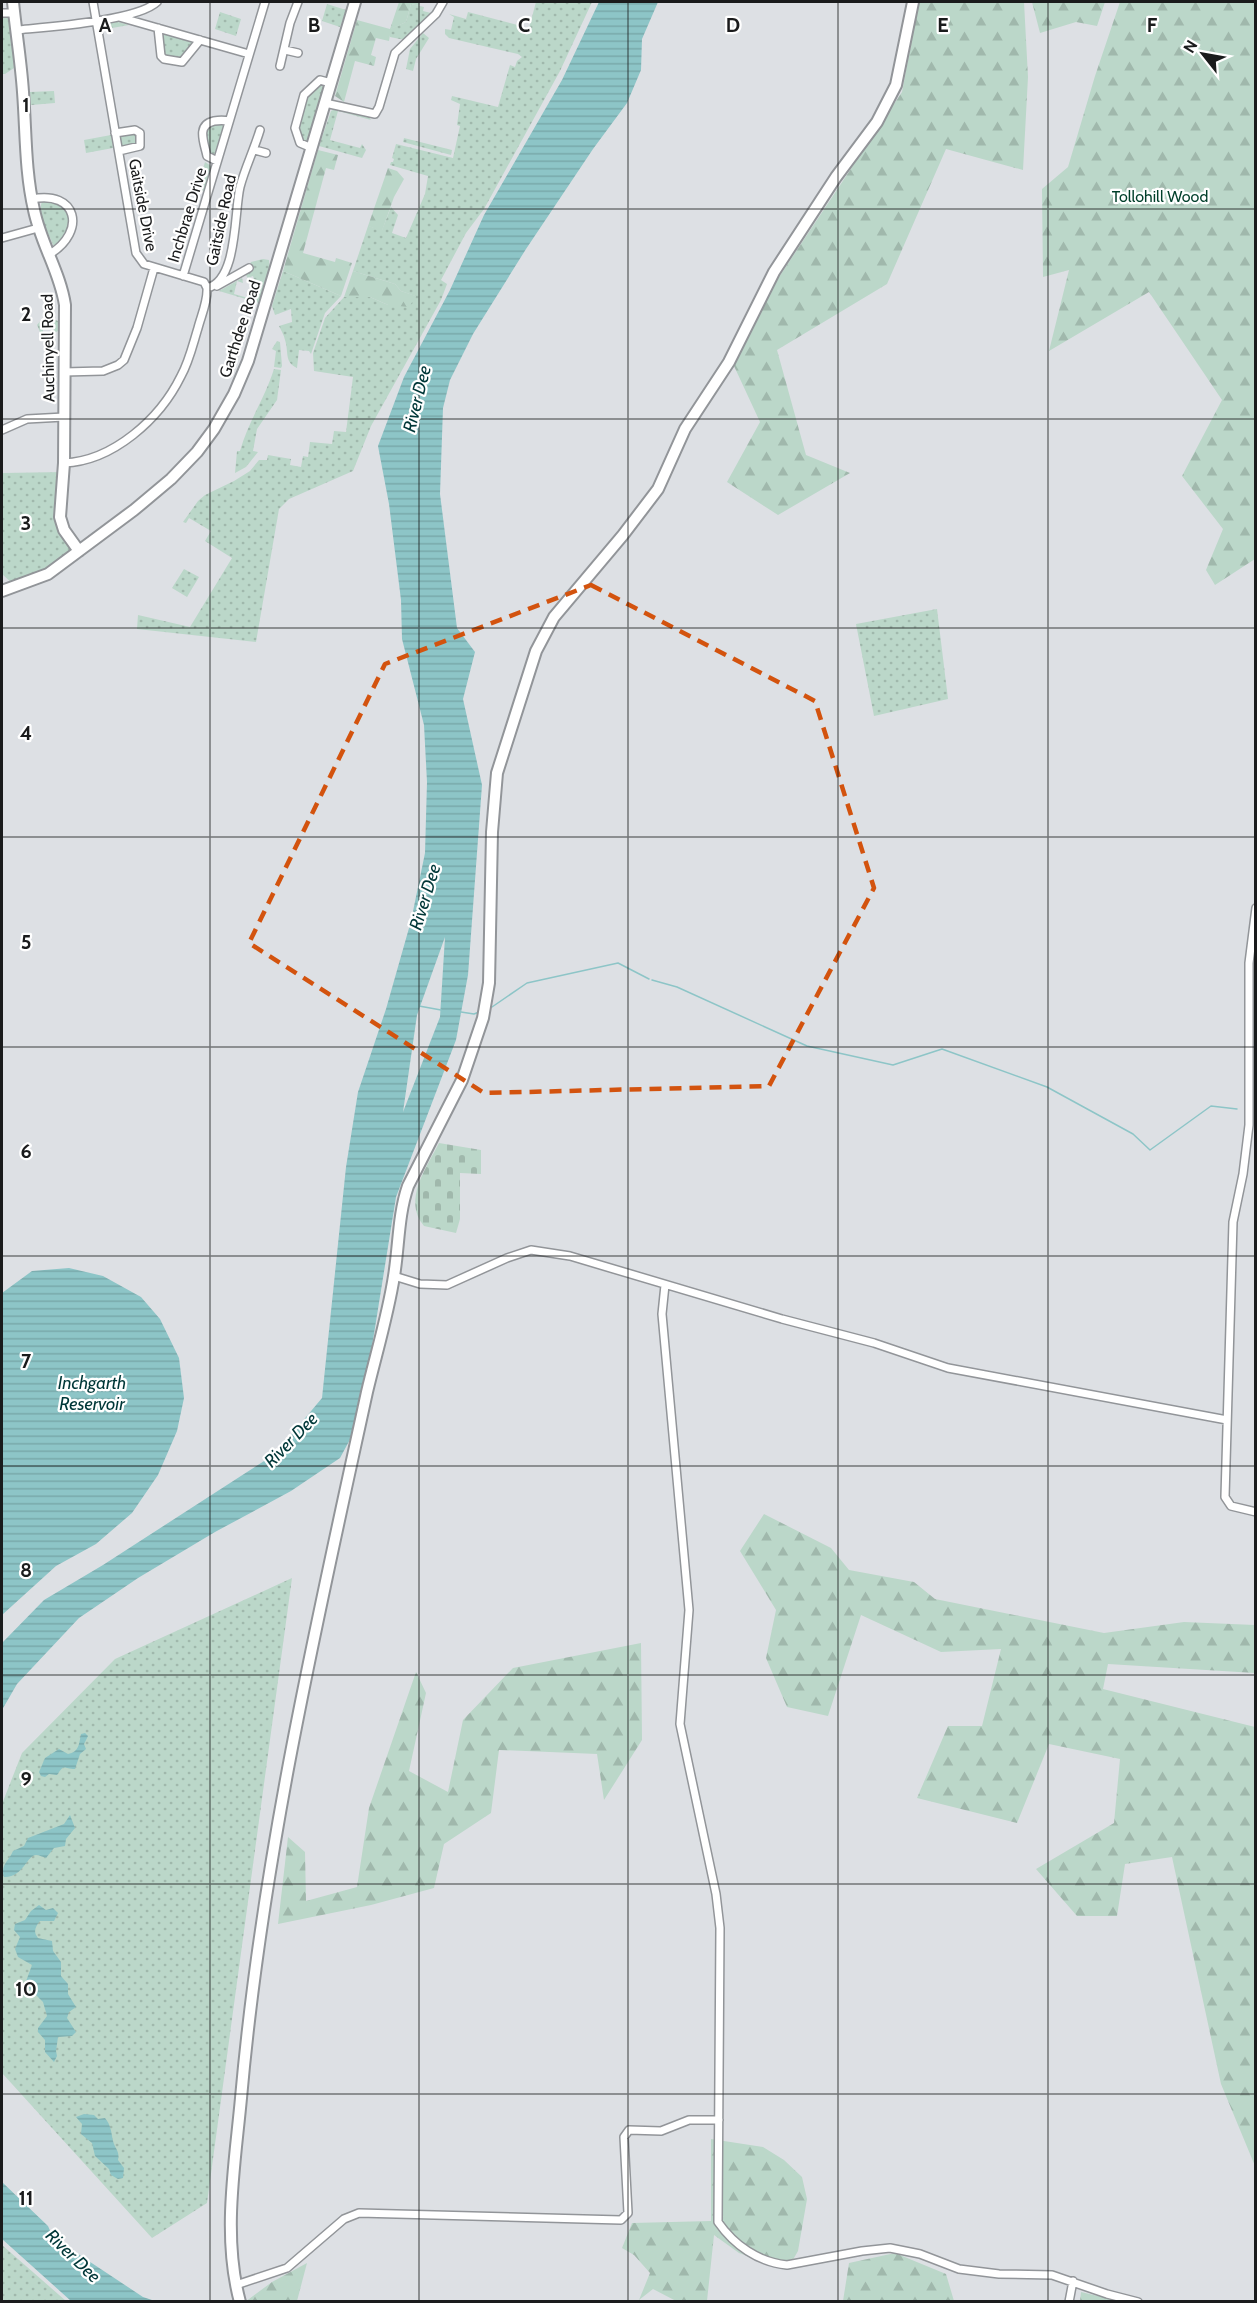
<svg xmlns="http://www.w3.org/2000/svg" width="1257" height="2303" viewBox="0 0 1257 2303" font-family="Cabin,sans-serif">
<defs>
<pattern id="green-dots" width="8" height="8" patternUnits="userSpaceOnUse" patternTransform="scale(1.5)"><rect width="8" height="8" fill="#bbd7c9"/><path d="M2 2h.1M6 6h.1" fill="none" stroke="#a0b8ac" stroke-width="1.8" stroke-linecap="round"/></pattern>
<pattern id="forest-firs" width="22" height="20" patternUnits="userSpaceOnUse" patternTransform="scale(1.5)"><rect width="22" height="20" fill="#bbd7c9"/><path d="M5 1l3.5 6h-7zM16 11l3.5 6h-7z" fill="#a0b8ac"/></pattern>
<pattern id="cemetery-stones" width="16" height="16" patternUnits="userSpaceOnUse" patternTransform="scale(1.5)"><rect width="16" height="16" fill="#bbd7c9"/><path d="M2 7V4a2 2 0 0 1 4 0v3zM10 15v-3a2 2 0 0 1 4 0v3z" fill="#a0b8ac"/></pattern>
<pattern id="water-rules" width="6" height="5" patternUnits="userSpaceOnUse" patternTransform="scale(1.5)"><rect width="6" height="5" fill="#8dc5c7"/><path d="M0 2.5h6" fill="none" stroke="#79a9aa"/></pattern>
</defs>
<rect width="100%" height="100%" fill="#dde0e4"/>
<!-- green -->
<path fill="url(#green-dots)" d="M536 2H592L560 71 484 209 466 233 441 280 447 284 441 300 371 426 353 471 289 499 279 509 256 642 137 629 138 615 190 627 232 558 205 541 211 531 189 518 186 523 183 522 198 501 205 495 234 481 250 471 259 460H267L268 455 291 459 290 465 301 467 303 456 308 457 310 442 332 444 334 431 346 432 353 377 314 371 313 353 325 318 344 297H370L388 305 415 296 401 291 395 284 353 271 368 226 382 230 391 207 398 215 392 233 406 238 425 194 428 176 390 165 391 162H393L394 159 392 158 396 144 453 158 460 126 457 125 460 104 451 100 452 96 498 107 510 65 515 67 517 61 522 57 518 54 449 38 445 34V29L451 30 454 17 449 14 466 19 468 12 529 28Z
M327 4 346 10 340 27 322 21Z
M411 4 424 7 423 11 431 13 433 9 434 11 405 40 390 37V29L406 22Z
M220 12 241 19 236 36 215 29Z
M5 15 9 17 14 68 5 74H2V17Z
M114 21 129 25 101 30 103 24Z
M423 33 429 38 416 59 413 71 406 69 410 49Z
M163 34 192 42V46L181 59 165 56 161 38Z
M320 83 324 84 307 143 302 141 297 127 308 94Z
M54 91 55 103 31 105 30 92Z
M335 109 369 117 371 120 338 111 330 140 360 148 362 144 366 150 362 158 319 146 331 111Z
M219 122 224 124 214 156 209 154 205 135 208 125Z
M135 133 138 135 139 143 122 148 120 135Z
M111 135 113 148 86 153 84 140Z
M404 138 452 150 451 155 403 142Z
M205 162 211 166 204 191 197 189Z
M49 200C65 205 78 221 66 238 63 241 58 244 54 247 49 234 37 215 42 201Z
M263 259 269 260 270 269 259 303 219 291 242 278 243 283 237 281 234 294 248 298 254 280 253 276 248 278 245 274 251 262Z
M283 271 341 296 325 313 311 354 309 351 299 350 297 368C284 362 289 352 285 340 284 335 281 330 279 326L292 322 291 309 275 315 272 306Z
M42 319 43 324 53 323V319L58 321V331L54 333 53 328H43V333L40 332 37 325Z
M277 341 280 342 282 366 281 368 274 367 276 351 272 349Z
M274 369 281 370 277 400 257 429 253 451 258 452 246 467 235 473 237 451H240C248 422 265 398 274 369Z
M64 472 60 517 79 551 58 567 14 585 2 574V473Z
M184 569 199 577 187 597 172 588Z
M937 609 948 699 874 716 856 624Z
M292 1578 207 2203 152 2238 2 2073V1804L22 1753 115 1659Z
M2 2245 66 2301H2Z"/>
<!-- forest -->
<path fill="url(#forest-firs)" d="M399 2H420L419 6 411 4 406 22 391 29 389 41 376 38 371 55 376 57 374 66 355 61 344 102 335 96 357 20 390 29Z
M919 2H1024L1028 77 1023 170 946 149 887 284 777 350 806 455 850 473 778 515 727 482 760 422 734 366 777 280 902 92Z
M1032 2H1105L1097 26 1076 22 1040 33Z
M1120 2H1255V559L1215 585 1206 570 1223 529 1182 476 1222 400 1149 292 1049 351 1069 270 1043 277 1042 189 1068 167 1095 76Z
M318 150 338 155 334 170 326 168 303 253 335 262 336 258 352 263 341 296 283 271Z
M388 168 397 171 404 179 394 197 382 231 368 226Z
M353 271 395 284 401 291 416 296 409 307 388 305 370 297H344Z
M764 1514 831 1548 849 1570 914 1582 935 1599 1104 1633 1184 1622 1255 1625V1673L1108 1664 1103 1689 1255 1727V2166L1221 2084 1172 1857 1125 1864 1117 1916H1077L1036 1869 1114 1823 1120 1759 1049 1744 1017 1823 917 1798 948 1726H982L1001 1649 941 1652 861 1615 828 1716 787 1707 766 1658 776 1610 740 1551Z
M641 1643 642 1740 604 1800 597 1754 499 1750 491 1813 444 1844 434 1888 371 1905 278 1924 288 1837 305 1852 306 1901 357 1887 369 1808 416 1672 426 1693 409 1771 448 1792 463 1720 513 1668Z
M711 2139 763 2147 784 2160 802 2177 807 2199 798 2251 787 2270 739 2253 714 2235 707 2301H676L653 2289 639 2300 650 2273 634 2255 622 2248 632 2223 711 2221Z
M895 2253 946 2274 954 2301H843L849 2263Z
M307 2263 297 2301 245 2302 272 2282Z
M1081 2292 1119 2301H1080Z"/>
<!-- cemetery -->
<path fill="url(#cemetery-stones)" d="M439 1143 481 1150V1174L460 1173V1219L456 1233 424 1226C402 1200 427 1167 439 1143Z"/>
<!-- water -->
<path fill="url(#water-rules)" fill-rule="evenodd" d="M599 2H658L642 39 641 70 627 103 593 149 526 249 473 334 450 380 443 408 440 494 457 628 475 652 463 699 482 785 468 975 456 1040 396 1197 360 1421 340 1458 291 1491 215 1532 138 1578 79 1618 17 1684 2 1710V1643L44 1600 103 1565 275 1454 322 1398 346 1167 358 1092 386 1009 411 921 425 853 427 782 424 725 402 639 401 600 389 504 378 446 404 377 450 290 484 215 562 80ZM445 937 440 1017 403 1112 417 1015Z
M69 1268 103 1276 141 1297 160 1319 179 1358 184 1398 177 1431 158 1475 132 1513 96 1544 56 1566 2 1615V1293L32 1271Z
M85 1733 88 1736 84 1744 86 1749 80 1754 75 1769C63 1769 65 1763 57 1775L49 1774 45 1777 41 1776 39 1772 45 1758 59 1749 68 1754C79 1752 79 1744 81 1734Z
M70 1815 75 1828 66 1839 65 1846 54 1848 46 1858C43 1857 39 1855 36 1855 27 1855 23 1878 4 1877 0 1865 9 1861 13 1851L24 1846 28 1838 64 1824Z
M39 1905 46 1910 53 1908 58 1913 54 1921H40C35 1927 33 1932 38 1938L52 1941 53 1951 61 1962V1976L68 1984V1994L76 2007 69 2012 67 2018 76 2032 72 2036 58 2037 56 2051 57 2056 54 2062 45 2052V2040L38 2032V2028L47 2016 43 2002 25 1984 32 1965 18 1957 15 1949 20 1937 14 1930 15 1924 25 1920 31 1911Z
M84 2114 94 2115 98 2119 105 2118C111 2125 111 2132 113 2141 115 2149 120 2151 118 2160L124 2168 123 2178 118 2179 111 2175 109 2169 95 2156 92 2143 81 2134 82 2124 76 2117Z
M2 2182 48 2226 52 2235 60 2242 143 2297 155 2301H71L2 2239Z"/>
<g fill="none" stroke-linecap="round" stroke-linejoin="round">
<!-- stream -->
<path stroke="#8dc5c7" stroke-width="1.5" d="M652 980 677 987 807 1046 893 1065 942 1049 1047 1087 1133 1134 1150 1150 1211 1106 1237 1109
M419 1006 441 1010
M492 1007 527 983 618 963 649 979
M461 1012 474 1014 479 1012"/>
<!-- street casing -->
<g stroke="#929599" stroke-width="10">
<path id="street" d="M93 2 136 253 144 264 204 282 207 288
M2 13H14
M119 17 249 54
M158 28 161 56 164 59 182 62 200 40
M17 30C47 27 137 21 157 2
M285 50 298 53
M280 66 290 23 298 2
M325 103 375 114 379 107 395 53 436 14 443 2
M115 133 135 130 140 133V146L119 151
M312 148 300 143 295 128 304 95 320 80 331 83
M255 150 266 153
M217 161 207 156C204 142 196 125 214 121 220 120 223 120 229 121
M32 199C77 190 87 231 50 254
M2 238 38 228
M183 276 265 2
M217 286 249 268
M207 288C238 281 234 212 240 187 245 168 254 150 260 130
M64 372 103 371 118 365 124 360 137 328 154 268
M2 430 27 419 64 417
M64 463C113 461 160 419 181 376 189 362 193 344 198 328 201 316 208 301 207 288
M1256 908 1249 963V1125L1243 1174 1233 1222 1225 1497 1231 1506 1256 1512
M394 1276 420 1284 447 1285 507 1258 531 1250 570 1256 782 1319 874 1343 948 1368 1227 1420
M665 1285 662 1314 689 1610 680 1724 716 1894 720 1928 718 2222C734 2245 758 2262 787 2265L862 2251 890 2248 920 2254 959 2269 999 2274 1052 2275 1107 2294 1138 2302
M236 2285 287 2268 344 2219 359 2213 621 2220 628 2213 624 2137 629 2130 661 2131 689 2120H719
M1069 2302 1073 2281"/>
</g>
<!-- secondary casing -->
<g stroke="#929599" stroke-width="14">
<path id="secondary" d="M13 2C16 32 21 62 23 92 26 131 25 172 34 210 41 244 60 272 65 305L64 463 60 517 64 530 79 551
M2 591 48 574 134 510 171 479 197 452 214 429 234 394 248 361 355 2
M240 2302C222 2236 235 2164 241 2098 262 1860 316 1626 367 1392 376 1354 388 1315 394 1276 399 1246 398 1215 408 1186L462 1080 483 1018 489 983 492 832 497 773 536 651 554 617 623 535 658 489 685 429 729 362 774 272 836 177 877 122 896 85 913 2"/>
</g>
<!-- street -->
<use href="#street" stroke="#fff" stroke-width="7"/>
<!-- secondary -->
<use href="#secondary" stroke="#fff" stroke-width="10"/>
</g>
<!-- marked area -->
<path fill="none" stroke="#d3530e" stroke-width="4.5" stroke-dasharray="12 8" stroke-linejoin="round" d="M591 585 815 701 874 888 769 1086 484 1093 249 943 385 664Z"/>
<!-- grid -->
<path fill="none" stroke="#1a1b1c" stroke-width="1.5" stroke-opacity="0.55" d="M210 2V2302M419 2V2302M628 2V2302M838 2V2302M1048 2V2302M2 209H1256M2 419H1256M2 628H1256M2 837H1256M2 1047H1256M2 1256H1256M2 1466H1256M2 1675H1256M2 1884H1256M2 2094H1256"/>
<g text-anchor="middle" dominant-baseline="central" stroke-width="4.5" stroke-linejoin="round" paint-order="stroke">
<!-- park labels -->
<g font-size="16" fill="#003f2a" stroke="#fff">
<text x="1160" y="196">Tollohill Wood</text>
</g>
<!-- street labels -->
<g font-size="16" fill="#1a1b1c" stroke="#fff">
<text transform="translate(143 205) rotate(79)">Gaitside Drive</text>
<text transform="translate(187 215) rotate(-73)">Inchbrae Drive</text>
<text transform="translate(221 220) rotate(-78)">Gaitside Road</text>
<text transform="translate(240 329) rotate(-72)">Garthdee Road</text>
<text transform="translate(48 348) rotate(-91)">Auchinyell Road</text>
</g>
<!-- water labels -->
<g font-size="18" font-style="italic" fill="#003738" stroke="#fff">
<text transform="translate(417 399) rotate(-76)">River Dee</text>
<text transform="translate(425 897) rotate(-73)">River Dee</text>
<text x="92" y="1383">Inchgarth<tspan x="92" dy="21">Reservoir</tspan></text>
<text transform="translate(291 1440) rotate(-46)">River Dee</text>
<text transform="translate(73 2256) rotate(44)">River Dee</text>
</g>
</g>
<g font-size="20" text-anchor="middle" font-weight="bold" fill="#1a1b1c" stroke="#fff" stroke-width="4.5" stroke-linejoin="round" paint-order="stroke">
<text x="105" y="32">A</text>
<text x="314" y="32">B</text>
<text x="524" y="32">C</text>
<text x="733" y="32">D</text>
<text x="943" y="32">E</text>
<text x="1152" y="32">F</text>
<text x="26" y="112">1</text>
<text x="26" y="321">2</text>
<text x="26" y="530">3</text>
<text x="26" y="740">4</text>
<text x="26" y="949">5</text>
<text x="26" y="1158">6</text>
<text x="26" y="1368">7</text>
<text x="26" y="1577">8</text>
<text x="26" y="1786">9</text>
<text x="26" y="1996">10</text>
<text x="26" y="2205">11</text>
</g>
<!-- border -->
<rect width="1257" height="2303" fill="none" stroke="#1a1b1c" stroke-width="6"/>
<!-- north arrow -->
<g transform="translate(1203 54) rotate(301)" stroke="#ffffff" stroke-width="4.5" paint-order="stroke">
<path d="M0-4.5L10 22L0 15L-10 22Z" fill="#1a1b1c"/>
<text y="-9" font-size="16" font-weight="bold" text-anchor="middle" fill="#1a1b1c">N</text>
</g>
</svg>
